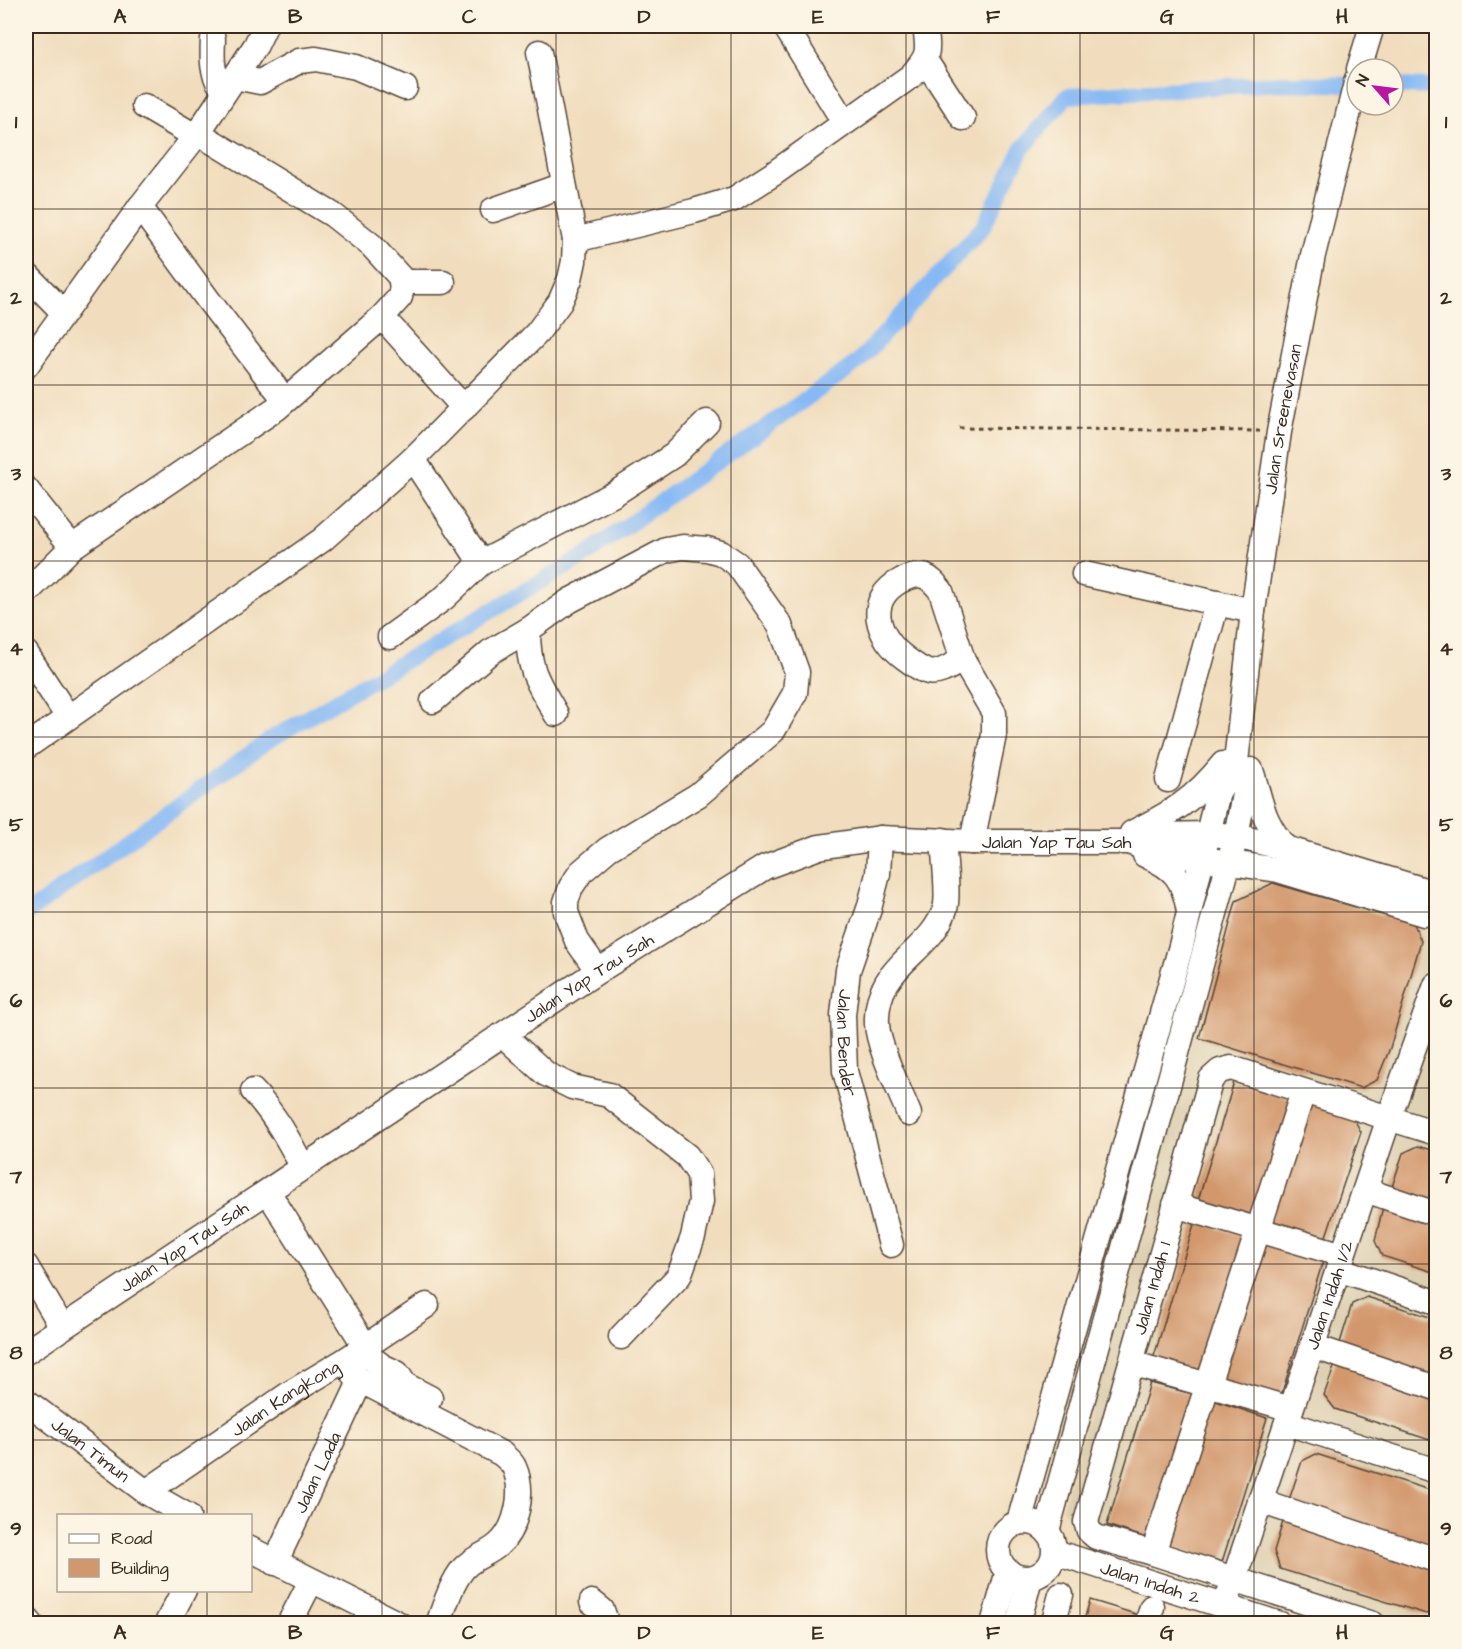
<svg xmlns="http://www.w3.org/2000/svg" width="1462" height="1649" viewBox="0 0 1462 1649" font-family="'Architects Daughter',sans-serif">
<rect width="100%" height="100%" fill="#fcf5e5"/>
<filter id="ink" filterUnits="userSpaceOnUse"><feTurbulence type="fractalNoise" baseFrequency=".0167" numOctaves="2"/><feDisplacementMap in="SourceGraphic" scale="12" xChannelSelector="R" yChannelSelector="G"/><feConvolveMatrix kernelMatrix="1 2 1 2 8 2 1 2 1" color-interpolation-filters="sRGB"/></filter>
<filter id="wash" filterUnits="userSpaceOnUse"><feTurbulence type="fractalNoise" baseFrequency=".008" numOctaves="4" result="noise"/><feDisplacementMap in="SourceGraphic" scale="24" xChannelSelector="R" yChannelSelector="G"/><feGaussianBlur stdDeviation="1.35" result="paint"/><feColorMatrix in="noise" values="0 0 0 0 0 0 0 0 0 0 0 0 0 0 0 0 0 1.4 0 .05"/><feComposite in="paint" operator="in"/></filter>
<g filter="url(#wash)">
<rect width="100%" height="100%" fill="#f1ddbd"/>
<!-- built -->
<path fill="#ddcfb1" d="M1277 875 1436 925V1623H1352L1092 1543 1062 1508 1230 899Z"/>
<g fill="none" stroke-linecap="round" stroke-linejoin="round">
<!-- canal -->
<path stroke="#87b9f4" stroke-width="16" d="M1393 86 1436 87
M26 914 269 740 583 557 858 362 983 227 1022 149 1067 96 1280 83 1357 85"/>
</g>
<g id="blocks">
<!-- building -->
<path fill="#d2976c" d="M1273 883 1414 924 1421 941 1390 1048 1377 1080 1361 1088 1199 1038 1236 901Z
M1234 1082 1293 1099 1252 1222 1196 1207Z
M1307 1100 1352 1115 1361 1132 1323 1245 1267 1228Z
M1418 1146 1436 1151V1204L1391 1190 1403 1153Z
M1384 1202 1436 1218V1273L1382 1256 1375 1241Z
M1195 1221 1246 1237 1203 1378 1152 1363Z
M1265 1239 1324 1258 1279 1402 1220 1383Z
M1367 1297 1436 1319V1377L1339 1346 1352 1304Z
M1337 1359 1436 1391V1442L1335 1409 1324 1395Z
M1150 1383 1197 1395 1152 1540 1107 1525Z
M1210 1399 1267 1418 1222 1562 1164 1544Z
M1316 1454 1436 1492V1549L1288 1503 1302 1461Z
M1285 1515 1436 1563V1609L1426 1614 1280 1569 1274 1551Z
M1090 1600 1142 1616 1140 1624H1083Z"/>
</g>
</g>
<g filter="url(#ink)">
<use href="#blocks" fill-opacity="0" stroke="#564536" stroke-width="1.5"/>
<g fill="none" stroke-linecap="round" stroke-linejoin="round">
<!-- minor casing -->
<g stroke="#564536" stroke-width="27">
<g id="minor">
<path d="M785 26 844 122"/>
<path d="M213 39C212 58 211 77 225 91"/>
<path d="M539 52 575 240"/>
<path d="M925 60 963 118"/>
<path d="M1359 69 1372 26"/>
<path d="M235 77 260 82 299 61 316 59 356 67 405 88"/>
<path d="M144 106 195 136"/>
<path d="M140 207 209 301 285 400"/>
<path d="M493 210 564 185"/>
<path d="M26 274 64 313"/>
<path d="M401 282H443"/>
<path d="M382 317 464 408"/>
<path d="M26 366 140 207 198 133 256 45 265 26"/>
<path d="M413 459 481 563 614 494 674 455 707 422"/>
<path d="M26 489 72 547 277 408 382 317 400 297 402 286 401 278 371 245 333 215 198 133"/>
<path d="M1084 574 1253 611"/>
<path d="M26 593 72 547"/>
<path d="M528 630C528 670 537 681 556 714"/>
<path d="M390 637 444 598 481 563"/>
<path d="M26 653 68 717"/>
<path d="M963 660C934 675 933 679 905 658 877 638 864 599 902 580 909 577 917 574 924 576 932 579 936 585 941 591L963 660 994 713V735L972 842"/>
<path d="M433 701 490 652 528 630 569 601 666 550 683 547 707 549 721 553 737 564 780 625 797 672 795 693 773 731 698 795 608 849 581 872 571 887 566 902V912L577 941 598 971"/>
<path d="M26 747 322 540 413 459 537 333 560 302 570 279 574 261 575 240 694 211 734 199 773 174 911 76C929 56 929 53 925 26"/>
<path d="M1251 770C1262 804 1261 818 1285 848"/>
<path d="M1168 780 1217 603"/>
<path d="M1132 833C1173 812 1193 801 1223 764"/>
<path id="s1" d="M880 838 878 874 869 909 848 970 843 1015 845 1071 891 1245"/>
<path d="M1128 842 1158 835 1207 834 1236 836 1285 848 1431 892 1436 897"/>
<path d="M1145 855C1175 868 1183 878 1189 911"/>
<path d="M503 1035 546 1074 572 1087 609 1095 687 1156 699 1174 701 1201 693 1237 679 1276 621 1337"/>
<path d="M253 1091C275 1115 289 1140 303 1168"/>
<path d="M909 1114C900 1091 878 1047 877 1024 874 964 930 955 945 909 949 896 944 856 943 840"/>
<path d="M1365 1190 1436 1214"/>
<path d="M268 1192 365 1346"/>
<path d="M1175 1205 1343 1255"/>
<path d="M26 1266 62 1327"/>
<path d="M1338 1269 1436 1302"/>
<path d="M1312 1346 1436 1388"/>
<path d="M360 1350 382 1366 397 1373 405 1385 430 1398"/>
<path id="s2" d="M26 1352 598 971 765 867 819 847 880 838 972 842H1128L1157 852 1278 870 1424 914 1436 912"/>
<path d="M347 1359 356 1378 502 1454C506 1458 512 1462 514 1467 525 1491 517 1529 498 1545 487 1555 473 1557 463 1569 451 1584 445 1605 438 1624"/>
<path d="M1131 1363 1291 1409"/>
<path id="s3" d="M26 1401 146 1492 188 1516"/>
<path d="M1287 1423 1436 1471"/>
<path id="s4" d="M146 1492 292 1392 347 1359 427 1305"/>
<path d="M1260 1501 1436 1560"/>
<circle cx="1026" cy="1550" r="28"/>
<path id="s5" d="M1019 1522 1181 946 1218 792 1236 762 1253 611 1279 432 1313 255 1357 79"/>
<path d="M1047 1531 1236 836 1244 794 1243 780 1236 762"/>
<path d="M250 1549 399 1624"/>
<path id="s6" d="M1055 1552 1280 1624"/>
<path d="M1153 1553 1303 1092"/>
<path id="s7" d="M275 1563 361 1380"/>
<path d="M592 1602 602 1610 607 1624"/>
<path id="s8" d="M1225 1606 1389 1118 1436 985"/>
<path d="M26 1618 31 1624"/>
<path d="M168 1621 184 1590"/>
<path d="M289 1624 311 1581"/>
<path d="M993 1624 1008 1571"/>
<path d="M1018 1624 1030 1578"/>
<path d="M1053 1624 1061 1595"/>
<path d="M1147 1624 1152 1607"/>
<path id="s9" d="M1373 1624 1153 1553 1096 1537 1089 1531 1086 1522 1211 1079 1220 1071 1231 1068 1436 1133"/>
</g>
</g>
<!-- path -->
<path stroke="#564536" stroke-width="3" stroke-dasharray="4.5 4.5" stroke-linecap="butt" d="M959 428 1260 431"/>
<!-- minor -->
<use href="#minor" stroke="#fff" stroke-width="24"/>
</g>
</g>
<!-- grid -->
<path fill="none" stroke="#3b2a1e" stroke-width="1.5" stroke-opacity="0.55" d="M207 26V1516M382 26V1624M556 26V1624M731 26V1624M906 26V1624M1080 26V1624M1254 26V1624M26 209H1436M26 385H1436M26 561H1436M26 737H1436M26 912H1436M26 1088H1436M26 1264H1436M26 1440H1436M207 1590V1624"/>
<g text-anchor="middle" dominant-baseline="central" stroke-width="6" stroke-linejoin="round" paint-order="stroke">
<!-- street labels -->
<g font-size="18" fill="#3b2a1e" stroke="#fcf5e5">
<text stroke="none"><textPath href="#s5" startOffset="1138">Jalan Sreenevasan</textPath></text>
<text stroke="none"><textPath href="#s2" startOffset="1180">Jalan Yap Tau Sah</textPath></text>
<text stroke="none"><textPath href="#s2" startOffset="676">Jalan Yap Tau Sah</textPath></text>
<text stroke="none"><textPath href="#s1" startOffset="210">Jalan Bender</textPath></text>
<text stroke="none"><textPath href="#s2" startOffset="190">Jalan Yap Tau Sah</textPath></text>
<text stroke="none"><textPath href="#s9" startOffset="552">Jalan Indah 1</textPath></text>
<text stroke="none"><textPath href="#s8" startOffset="328">Jalan Indah 1/2</textPath></text>
<text stroke="none"><textPath href="#s4" startOffset="168">Jalan Kangkong</textPath></text>
<text stroke="none"><textPath href="#s3" startOffset="81">Jalan Timun</textPath></text>
<text stroke="none"><textPath href="#s7" startOffset="100">Jalan Lada</textPath></text>
<text stroke="none"><textPath href="#s6" startOffset="100">Jalan Indah 2</textPath></text>
</g>
</g>
<!-- margin -->
<rect width="1462" height="1649" fill="none" stroke="#fcf5e5" stroke-width="66"/>
<!-- legend -->
<rect x="57" y="1514" width="195" height="78" fill="#fcf5e5" stroke="#afa495" stroke-width="1.5"/>
<rect x="69" y="1534" width="30" height="9" fill="#ffffff" stroke="#afa495" stroke-width="1.5"/>
<text x="111" y="1544" font-size="18" fill="#3b2a1e">Road</text>
<rect x="69" y="1559" width="30" height="18" fill="#d2976c" stroke="#afa495" stroke-width="1.5"/>
<text x="111" y="1574" font-size="18" fill="#3b2a1e">Building</text>
<!-- north arrow -->
<g transform="translate(1375 87) rotate(298)"><circle r="28" fill="#fcf5e5" stroke="#afa495" stroke-width="1.5"/>
<path d="M0-4.5L10 22L0 15L-10 22Z" fill="#b5179e"/>
<text y="-9" font-size="16" font-weight="bold" text-anchor="middle" fill="#3b2a1e">N</text>
</g>
<rect x="33" y="33" width="1396" height="1583" fill="none" stroke="#3b2a1e" stroke-width="2"/>
<g font-size="20" text-anchor="middle" font-weight="bold" fill="#3b2a1e">
<text x="120" y="23">A</text>
<text x="295" y="23">B</text>
<text x="469" y="23">C</text>
<text x="644" y="23">D</text>
<text x="818" y="23">E</text>
<text x="993" y="23">F</text>
<text x="1167" y="23">G</text>
<text x="1342" y="23">H</text>
<text x="16" y="128">1</text>
<text x="1446" y="128">1</text>
<text x="16" y="304">2</text>
<text x="1446" y="304">2</text>
<text x="16" y="480">3</text>
<text x="1446" y="480">3</text>
<text x="16" y="655">4</text>
<text x="1446" y="655">4</text>
<text x="16" y="831">5</text>
<text x="1446" y="831">5</text>
<text x="16" y="1007">6</text>
<text x="1446" y="1007">6</text>
<text x="16" y="1183">7</text>
<text x="1446" y="1183">7</text>
<text x="16" y="1359">8</text>
<text x="1446" y="1359">8</text>
<text x="16" y="1535">9</text>
<text x="1446" y="1535">9</text>
<text x="120" y="1639">A</text>
<text x="295" y="1639">B</text>
<text x="469" y="1639">C</text>
<text x="644" y="1639">D</text>
<text x="818" y="1639">E</text>
<text x="993" y="1639">F</text>
<text x="1167" y="1639">G</text>
<text x="1342" y="1639">H</text>
</g>
</svg>
